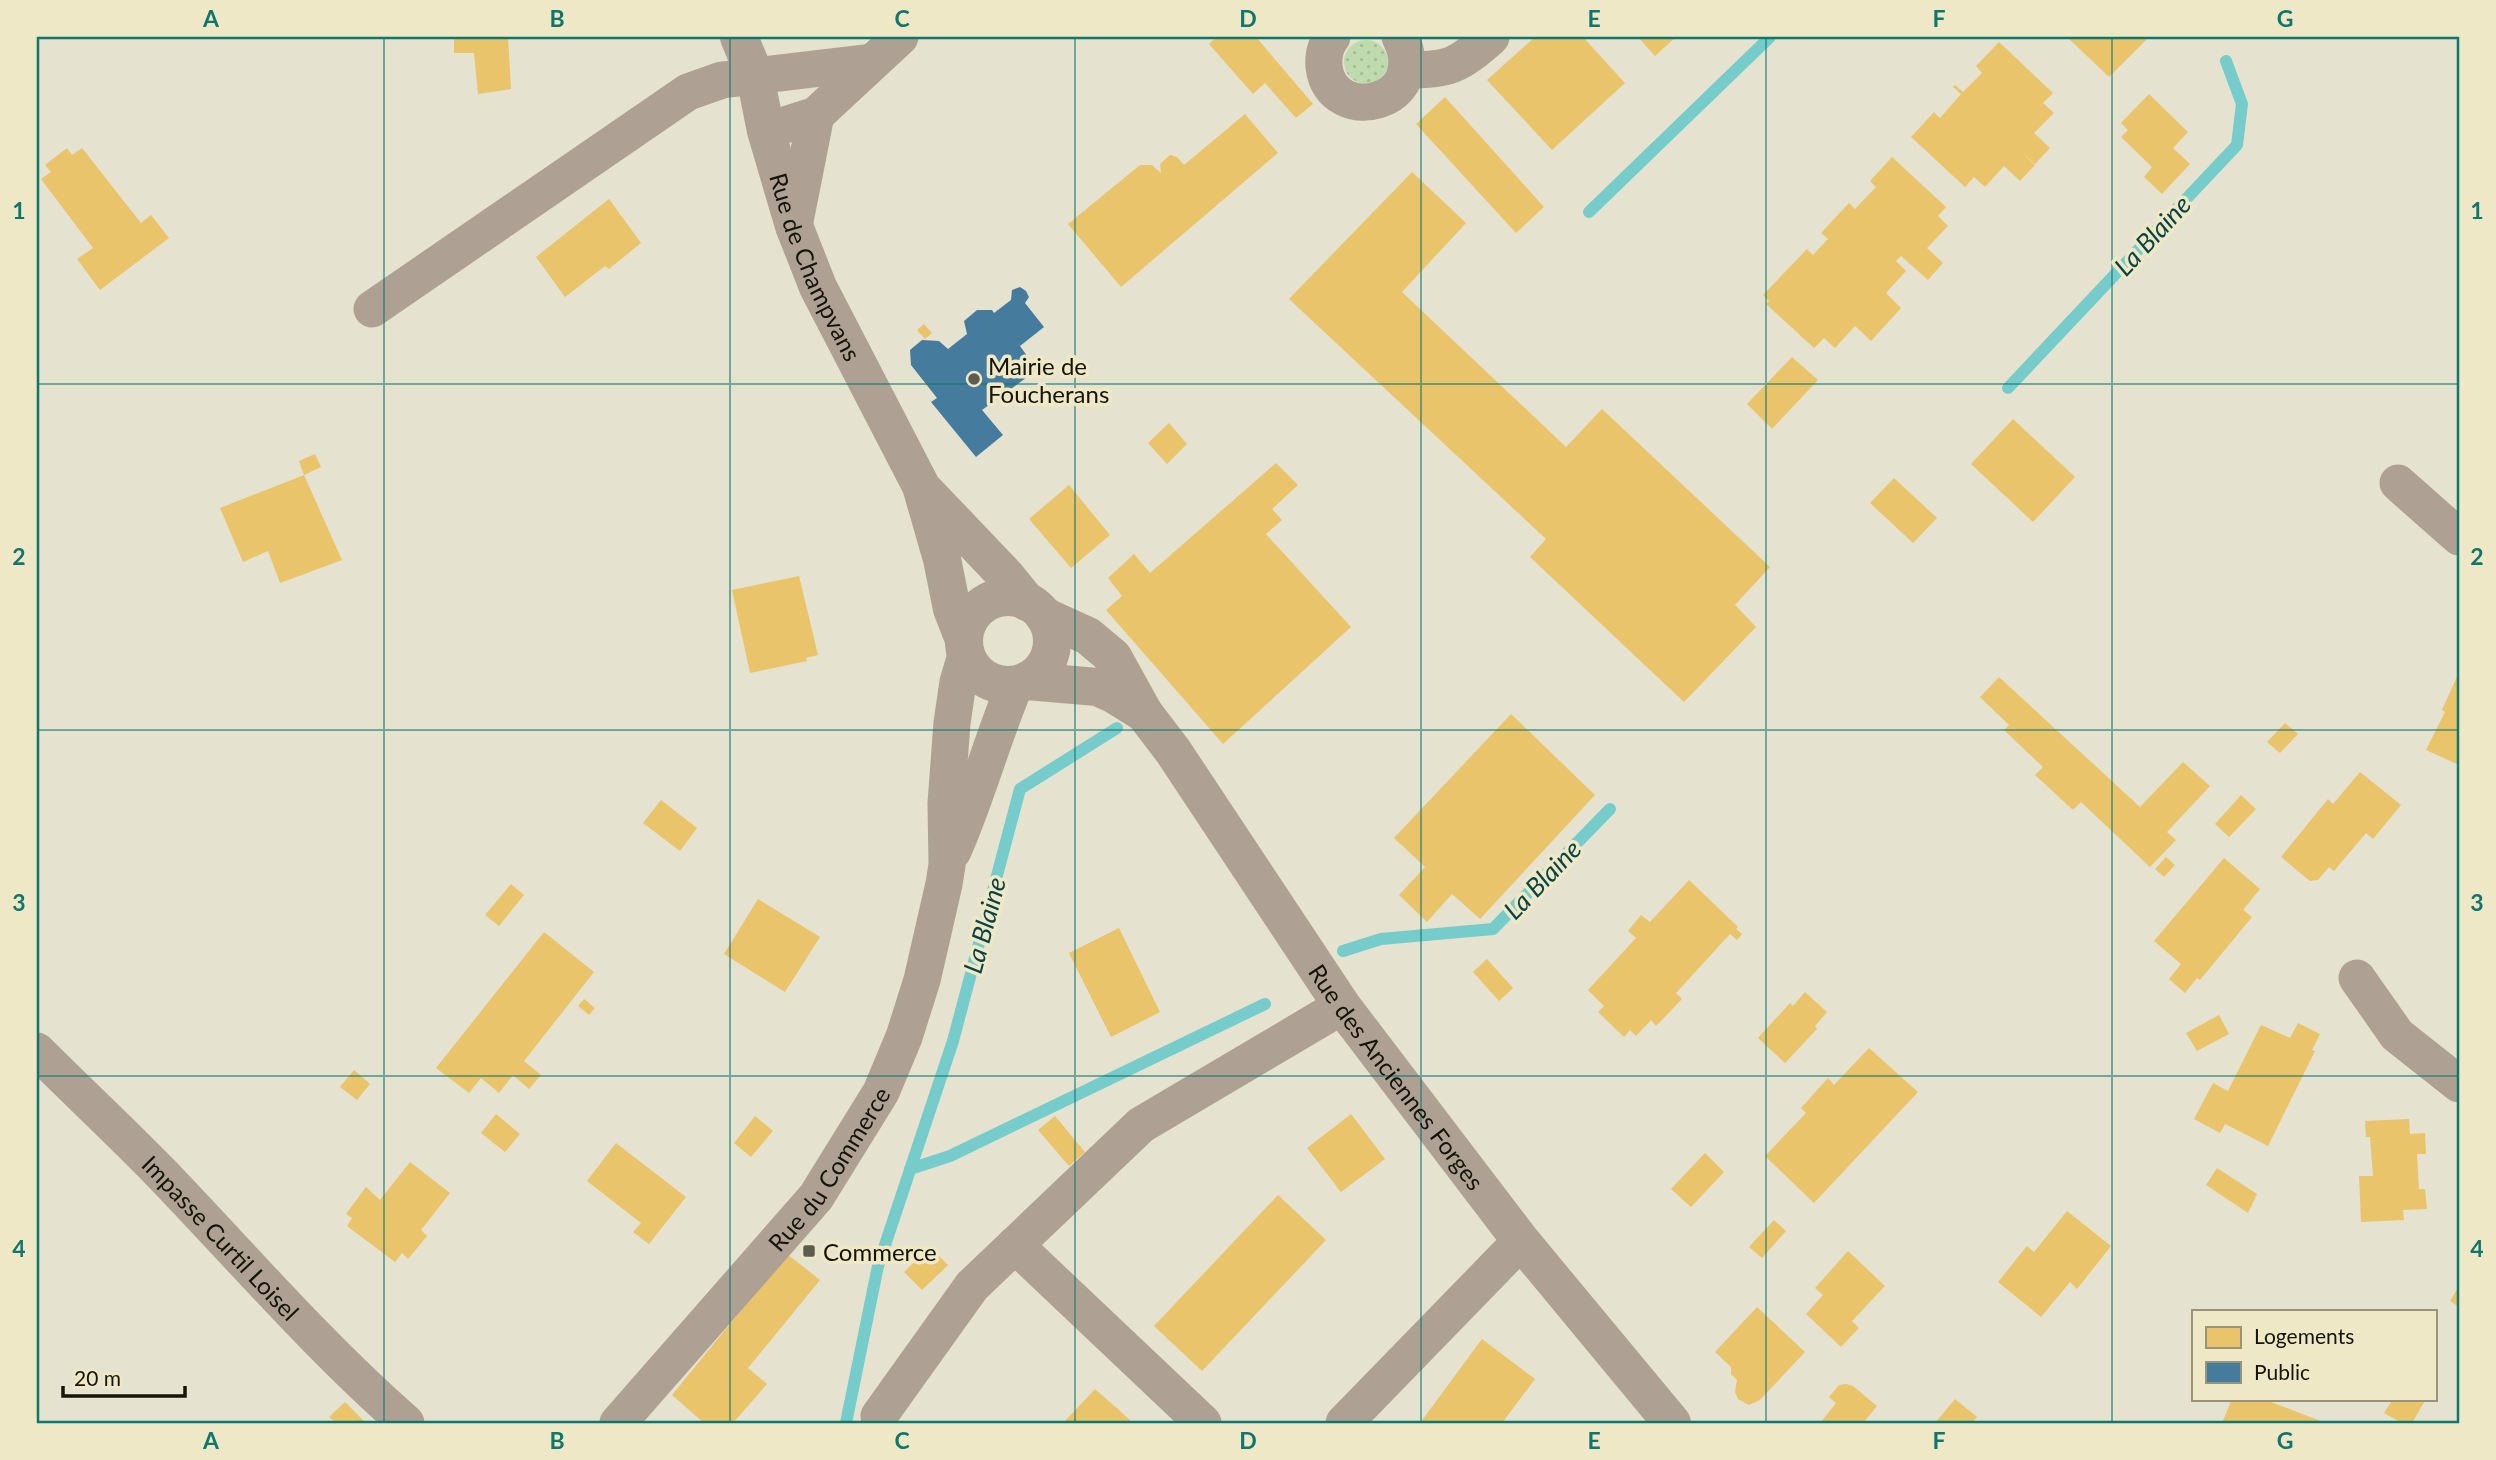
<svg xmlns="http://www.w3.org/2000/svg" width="2496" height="1460" viewBox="0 0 2496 1460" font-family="Lato,sans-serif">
<defs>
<pattern id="grass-dots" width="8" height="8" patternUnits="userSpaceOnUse" patternTransform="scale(1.75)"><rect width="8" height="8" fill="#bfdaad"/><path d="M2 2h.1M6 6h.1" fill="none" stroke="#a3ba93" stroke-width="1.8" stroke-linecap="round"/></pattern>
</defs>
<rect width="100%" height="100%" fill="#e5e2cf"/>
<!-- grass -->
<path fill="url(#grass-dots)" d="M1344 62a22 22 0 1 1 44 0a22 22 0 1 1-44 0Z"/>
<!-- homes -->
<path fill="#e9c46a" d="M454 37H508L511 89 478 94 474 53H454Z
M1217 37H1256L1313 104 1296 118 1265 83 1253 94 1209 44Z
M1535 37H1583L1625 83 1552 150 1487 80Z
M1638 37H1676L1655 56Z
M2067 37H2143L2146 40 2109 77Z
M1999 42 2053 93 2043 103 2054 113 2034 133 2050 148 2035 164 2019 150 2035 165 2020 181 2004 166 1985 187 1974 177 1965 187 1911 137 1934 112 1940 118 1961 94 1953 87 1955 85 1963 92 1982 73 1976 66Z
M2149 94 2188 132 2173 148 2190 164 2162 194 2144 177 2152 167 2121 137 2128 130 2121 123Z
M1445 97 1544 207 1516 233 1416 124Z
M1245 114 1278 153 1121 287 1068 224 1140 165H1152L1161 173 1160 164 1170 155 1177 157 1184 165Z
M67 148 72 155 82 148 141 223 151 215 169 238 100 290 77 259 93 248 41 179 51 172 45 165Z
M1892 157 1946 207 1938 216 1948 226 1927 248 1943 263 1928 280 1901 256 1896 261 1906 271 1886 293 1901 308 1871 341 1855 326 1835 348 1824 338 1814 348 1766 304 1769 301 1763 295 1807 249 1813 255 1828 239 1821 233 1849 203 1855 209 1876 187 1870 181Z
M1412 172 1466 223 1402 292 1566 447 1602 409 1770 567 1735 605 1756 627 1684 702 1530 557 1546 539 1289 299Z
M609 199 641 243 609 269 605 266 565 297 536 257Z
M924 324 932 333 925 339 917 330Z
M1792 357 1818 380 1772 429 1747 404Z
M2013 419 2075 477 2033 522 1971 464Z
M1169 423 1187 444 1167 464 1148 443Z
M315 454 321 467 304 475 299 461Z
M1276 463 1298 485 1272 509 1282 520 1266 534 1351 627 1223 744 1106 610 1122 596 1108 578 1134 554 1150 573Z
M304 475 342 560 280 583 268 551 243 562 220 508Z
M1894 478 1937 518 1913 543 1870 503Z
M1069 485 1110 535 1071 568 1029 519Z
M799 576 818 655 806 658 807 661 750 673 732 590Z
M2459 672V765L2426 750 2445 712 2442 710Z
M1999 677 2140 807 2183 762 2210 786 2167 832 2176 840 2150 867 2081 802 2073 810 2035 775 2043 767 2004 730 2009 725 1980 697Z
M1511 714 1595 795 1480 919 1452 894 1427 922 1399 895 1425 867 1394 838Z
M2285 723 2298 734 2280 753 2267 742Z
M2360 772 2401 805 2373 839 2366 833 2334 871 2329 867 2318 880 2310 881 2281 857 2328 799 2333 804Z
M2241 795 2256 809 2229 837 2215 824Z
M661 800 697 828 680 851 643 823Z
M2166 857 2175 865 2164 877 2155 869Z
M2224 858 2260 889 2243 910 2252 917 2200 980 2197 978 2185 993 2169 979 2181 964 2154 941Z
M1689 880 1738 927 1736 929 1742 934 1737 940 1730 934 1676 993 1682 999 1656 1026 1651 1020 1636 1036 1630 1030 1624 1037 1598 1012 1604 1006 1588 990 1636 938 1628 931 1641 915 1650 922Z
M511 884 524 895 499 926 485 915Z
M758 899 820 937 785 992 724 954Z
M1119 928 1160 1012 1111 1037 1069 953Z
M544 932 594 972 524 1061 541 1075 529 1089 513 1075 499 1093 481 1078 469 1093 436 1068Z
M1487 959 1513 988 1499 1001 1473 972Z
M1805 992 1827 1012 1815 1026 1817 1029 1785 1063 1758 1038 1790 1003 1793 1006Z
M584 999 595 1008 589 1015 578 1006Z
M2219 1015 2229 1034 2197 1051 2186 1033Z
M2298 1023 2320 1034 2312 1050 2315 1051 2268 1146 2225 1124 2220 1133 2194 1119 2213 1083 2228 1091 2261 1025 2290 1038Z
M1869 1048 1918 1092 1814 1203 1765 1156 1806 1113 1801 1108 1828 1078 1834 1085Z
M354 1070 370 1084 357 1100 340 1087Z
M496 1114 520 1134 505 1152 481 1133Z
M1351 1114 1385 1159 1341 1192 1307 1148Z
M755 1116 773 1131 751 1157 734 1143Z
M1055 1116 1085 1152 1069 1166 1038 1130Z
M2409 1119 2410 1134 2425 1133 2426 1154H2417L2419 1189H2425L2427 1209 2403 1210 2404 1220 2361 1222 2359 1176H2373L2370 1137H2366L2365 1121Z
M616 1143 686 1197 649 1244 633 1232 641 1223 587 1181Z
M1705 1153 1724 1172 1691 1207 1671 1189Z
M410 1162 450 1193 421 1230 427 1236 408 1259 402 1253 395 1262 347 1226 352 1218 346 1214 366 1187 380 1200Z
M2217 1168 2257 1194 2248 1213 2206 1185Z
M1278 1195 1326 1240 1202 1371 1154 1326Z
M2067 1211 2111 1246 2077 1289 2070 1282 2041 1317 1998 1282 2027 1246 2034 1252Z
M1774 1220 1786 1231 1762 1258 1749 1247Z
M930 1247 948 1265 922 1290 904 1272Z
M1848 1251 1885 1286 1852 1321 1859 1328 1841 1347 1806 1314 1823 1295 1815 1288Z
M787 1254 820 1280 748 1368 767 1384 733 1423H704L672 1395Z
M2459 1286V1307L2450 1301Z
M1757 1307 1805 1352 1760 1400 1749 1405 1738 1399 1735 1392 1737 1380 1731 1374V1367L1715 1352Z
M1482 1339 1535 1379 1502 1423H1420Z
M1846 1384 1853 1386 1877 1406 1863 1423H1820L1836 1403 1829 1397 1839 1385Z
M1095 1389 1120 1411 1133 1423H1063Z
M1955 1399 1977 1417 1972 1423H1935Z
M2232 1399H2263L2326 1423H2222Z
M2393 1399H2426L2412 1423H2402L2384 1413Z
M345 1402 366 1423H336L329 1417Z"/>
<!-- public -->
<path fill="#457b9d" d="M1020 287 1026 291 1029 297 1025 303 1044 327 1020 346 1037 370 982 410 1003 435 976 457 931 402 937 398 911 365 910 350 922 340 939 341 948 349 967 334 964 321 977 310H992L994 313 1011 300 1012 290Z"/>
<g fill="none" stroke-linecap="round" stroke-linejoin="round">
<!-- stream -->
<path stroke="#76ccca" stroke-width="12" d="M1589 212 1770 37
M2008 388 2237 145 2242 104 2226 61
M1343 951 1381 939 1493 929 1610 809
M910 1169 950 1156 1265 1004
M846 1423 878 1266 953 1041 1020 789 1117 728"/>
<!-- minor -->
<g stroke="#aea194" stroke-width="37">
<path d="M1332 37C1325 46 1323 56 1324 67 1332 128 1434 104 1400 37"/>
<path d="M1406 70C1450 70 1458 66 1491 37"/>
<path d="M766 131 816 115 900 37"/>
<path d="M794 226 816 115"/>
<path d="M372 309 688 92 722 80 872 62"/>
<path d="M2398 483 2459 537"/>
<path d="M953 851C977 797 992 739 1015 685"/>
<path d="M2357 978 2397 1035 2459 1084"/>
<path id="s1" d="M37 1051C77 1091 119 1130 159 1171 241 1256 317 1345 406 1423"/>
<path d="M1015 1245 1203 1423"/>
<path d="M879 1416 972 1286 1141 1125 1342 1006"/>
<path id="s2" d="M618 1423 816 1197 881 1092 904 1037 922 980 944 884 947 865 946 803 952 723 958 682 966 655"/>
<path d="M1344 1423 1521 1241"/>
</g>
<!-- tertiary -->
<g stroke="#aea194" stroke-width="38">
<path id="s3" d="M739 37 755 76 766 131 794 226 818 287 921 486 942 559 952 609 964 640"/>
<path d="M925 491 1006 576 1027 602"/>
<circle cx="1008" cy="641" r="44"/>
<path id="s4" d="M1044 616 1088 636 1113 657 1144 713 1173 751 1342 1006 1521 1241 1672 1423"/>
<path d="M1027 681 1097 687 1115 695 1144 713"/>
</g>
</g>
<!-- grid -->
<path fill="none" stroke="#0f766e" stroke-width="2" stroke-opacity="0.55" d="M384 37V1423M730 37V1423M1075 37V1423M1421 37V1423M1766 37V1423M2112 37V1423M37 384H2459M37 730H2459M37 1076H2459"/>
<!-- markers -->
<g fill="#5e5c4e" stroke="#eee8c6" stroke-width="2.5">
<circle cx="974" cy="379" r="7"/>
<rect x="802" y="1244" width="14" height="14" rx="3.5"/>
</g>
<g text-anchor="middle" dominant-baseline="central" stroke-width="7" stroke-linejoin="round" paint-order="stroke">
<!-- street labels -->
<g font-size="24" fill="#161408" stroke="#eee8c6">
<text stroke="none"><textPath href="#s3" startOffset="243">Rue de Champvans</textPath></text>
<text stroke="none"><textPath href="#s4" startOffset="588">Rue des Anciennes Forges</textPath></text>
<text stroke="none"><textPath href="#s2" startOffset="331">Rue du Commerce</textPath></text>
<text stroke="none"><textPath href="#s1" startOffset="262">Impasse Curtil Loisel</textPath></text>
</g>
<!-- poi labels -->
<g font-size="24" fill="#161408" stroke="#eee8c6" text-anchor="start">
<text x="988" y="365">Mairie de<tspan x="988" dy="28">Foucherans</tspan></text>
<text x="823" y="1251">Commerce</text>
</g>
<!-- water labels -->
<g font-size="26" font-style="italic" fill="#0a4346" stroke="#eee8c6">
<text transform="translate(2152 235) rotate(-47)">La Blaine</text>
<text transform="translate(1542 879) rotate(-46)">La Blaine</text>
<text transform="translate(984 925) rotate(-75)">La Blaine</text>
</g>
</g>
<!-- border -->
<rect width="2496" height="1460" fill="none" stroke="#eee8c6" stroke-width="77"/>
<!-- legend -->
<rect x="2192" y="1310" width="245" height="91" fill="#eee8c6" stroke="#98937a" stroke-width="2"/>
<rect x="2206" y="1327" width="35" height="21" fill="#e9c46a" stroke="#98937a" stroke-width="2"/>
<text x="2254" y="1344" font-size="21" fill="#161408">Logements</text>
<rect x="2206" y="1362" width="35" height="21" fill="#457b9d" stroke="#98937a" stroke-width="2"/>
<text x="2254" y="1380" font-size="21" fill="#161408">Public</text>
<!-- scale -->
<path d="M63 1386v10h122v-10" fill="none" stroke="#161408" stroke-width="3.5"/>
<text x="74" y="1386" font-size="21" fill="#161408" stroke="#eee8c6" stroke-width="5" paint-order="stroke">20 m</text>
<rect x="38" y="38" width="2420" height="1384" fill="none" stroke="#0f766e" stroke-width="2.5"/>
<g font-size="23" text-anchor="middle" font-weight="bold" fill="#0f766e">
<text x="211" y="27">A</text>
<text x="557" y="27">B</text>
<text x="902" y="27">C</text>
<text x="1248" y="27">D</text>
<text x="1594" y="27">E</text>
<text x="1939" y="27">F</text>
<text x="2285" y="27">G</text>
<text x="19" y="219">1</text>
<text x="2477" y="219">1</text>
<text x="19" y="565">2</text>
<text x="2477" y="565">2</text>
<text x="19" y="911">3</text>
<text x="2477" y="911">3</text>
<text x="19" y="1257">4</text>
<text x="2477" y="1257">4</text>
<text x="211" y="1449">A</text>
<text x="557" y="1449">B</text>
<text x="902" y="1449">C</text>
<text x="1248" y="1449">D</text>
<text x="1594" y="1449">E</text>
<text x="1939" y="1449">F</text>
<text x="2285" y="1449">G</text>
</g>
</svg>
